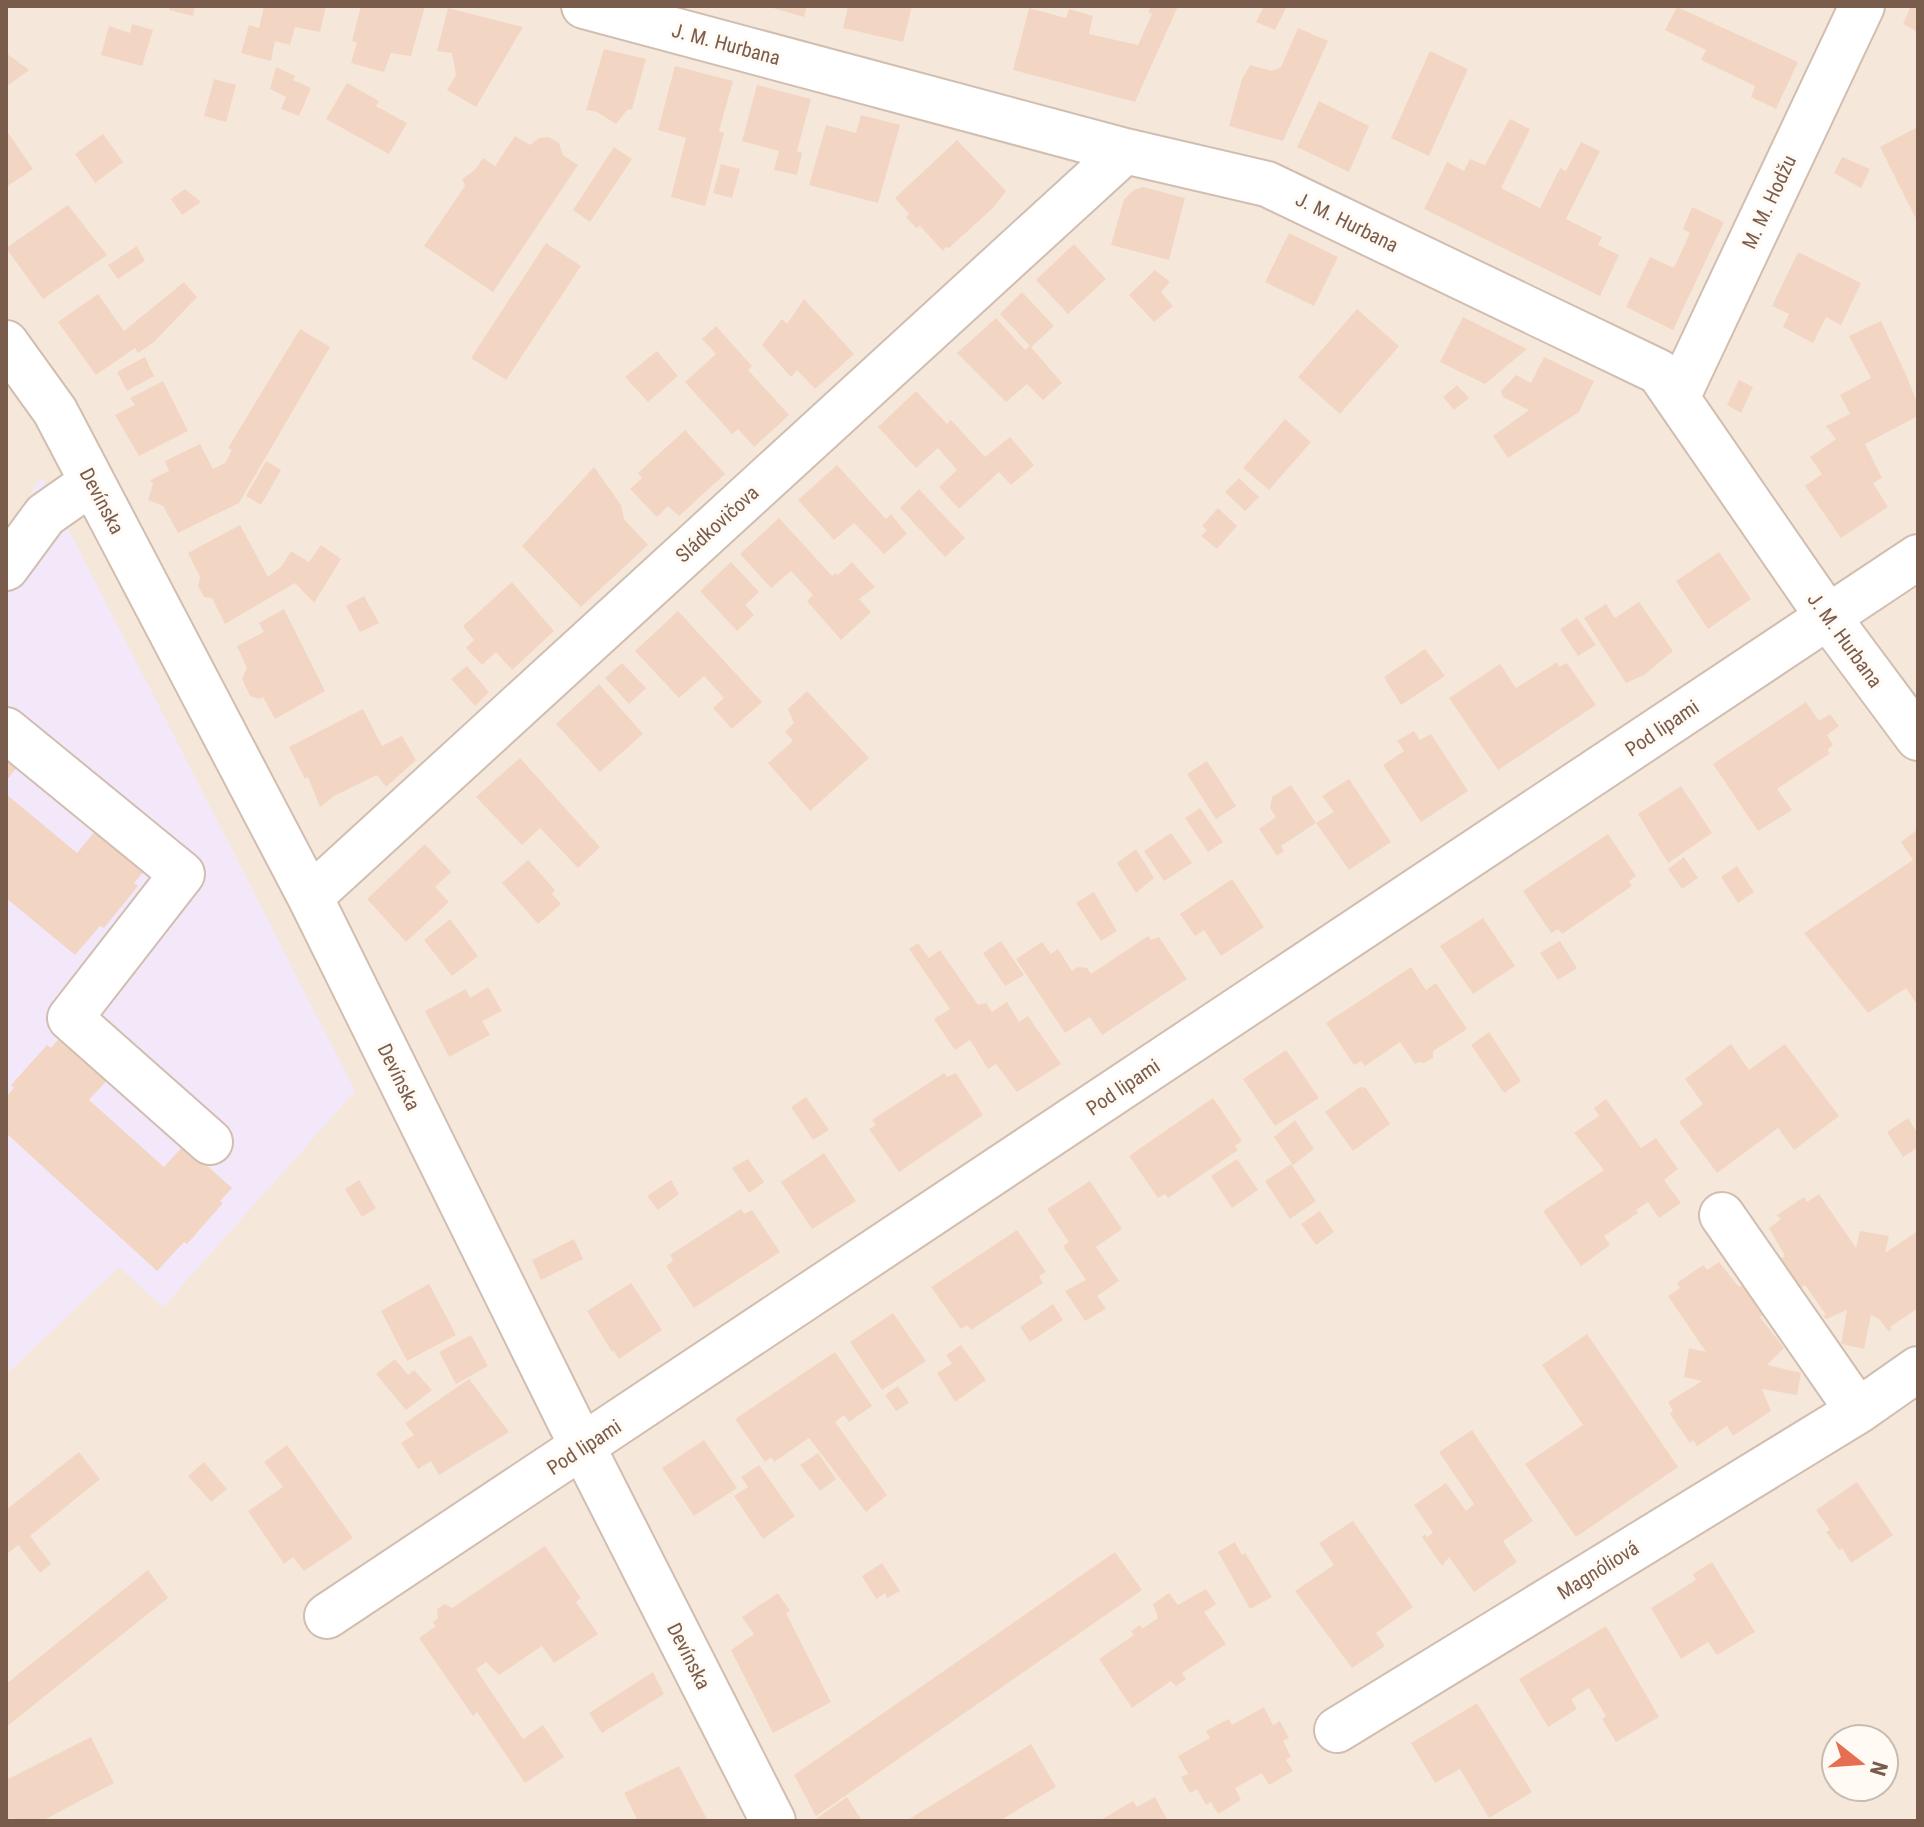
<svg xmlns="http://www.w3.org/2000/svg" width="1924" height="1827" viewBox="0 0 1924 1827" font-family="'Roboto Condensed',sans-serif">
<rect width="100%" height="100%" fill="#fdf6ec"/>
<!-- residential -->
<path fill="#f5e8da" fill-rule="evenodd" d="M6 6H1918V1821H6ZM1836 1739H1884V1787H1836Z"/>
<!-- education -->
<path fill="#f3e8fa" d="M42 477 355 1091 163 1307 119 1267 10 1371 6 1367V531Z"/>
<!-- building -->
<path fill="#f3d5c3" d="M170 6H195L193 16 169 10Z
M264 6H326L320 32 295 27 290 45 275 41 271 61 241 53 249 25 259 28Z
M361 6H425L411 56 391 53 384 72 351 63 357 43 352 41Z
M766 6H807L804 17Z
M848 6H912L903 42 843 28Z
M1151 6H1178L1135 102 1013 70 1029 8 1066 18 1069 9 1093 16 1089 34 1138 45 1152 14 1148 12Z
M1264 6H1287L1275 30 1256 22Z
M1911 6H1918V32L1903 24Z
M1677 7 1798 62 1776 109 1751 97 1755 86 1701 60 1706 50 1665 30Z
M448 8 523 27 476 107 447 90 456 75 452 53 437 51Z
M132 24 153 30 142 66 101 55 109 26 130 33Z
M1298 28 1328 41 1283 141 1229 126 1242 79 1250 65 1272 71 1281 67Z
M604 49 646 59 632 109 627 110 616 124 597 112 586 110Z
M1430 51 1468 69 1429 156 1391 138Z
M6 53 29 70 6 87Z
M675 66 733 81 719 131 724 133 705 206 671 197 686 138 658 130Z
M276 67 295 76 293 80 311 88 299 116 281 109 286 97 270 89Z
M214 79 236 85 226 122 204 116Z
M347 83 379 101 376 106 407 123 389 154 326 119Z
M757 85 811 99 797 151 802 153 797 175 774 170 779 151 742 141Z
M1319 101 1369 126 1349 172 1297 147Z
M861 115 900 125 878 203 809 185 826 125 856 133Z
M1510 119 1530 129 1501 188 1540 208 1560 168 1566 171 1581 142 1600 151 1566 219 1602 237 1598 245 1619 255 1600 296 1424 209 1447 162 1464 171 1470 159 1485 165Z
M1916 128 1918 131V223L1880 147Z
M6 130 33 169 6 187Z
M103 134 123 162 95 183 75 154Z
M515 136 530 145 539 138 549 137 559 143 563 155 578 165 493 292 424 246 465 186 462 179 475 170 483 158 495 166Z
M957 140 1006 191 994 207 949 248 946 247 943 251 920 226 916 228 906 217 909 214 895 198Z
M614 147 632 159 590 222 573 210Z
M1842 157 1870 169 1861 188 1834 173Z
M721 164 740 169 732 198 713 193Z
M1143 187 1185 198 1169 260 1111 245 1124 199 1134 190Z
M185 189 201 202 182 215 171 199Z
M68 205 107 255 43 299 6 248Z
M1692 207 1724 222 1673 330 1626 307 1650 257 1674 268 1690 233 1683 229Z
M1289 233 1338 257 1314 306 1265 282Z
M546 243 581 266 506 380 471 358Z
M1074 244 1106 279 1068 314 1036 280Z
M137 246 145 261 118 279 108 265Z
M1798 252 1861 283 1841 325 1826 317 1813 343 1783 327 1789 314 1772 306Z
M1155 270 1170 282 1161 292 1173 306 1154 322 1129 295Z
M184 282 197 297 154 342 138 353 135 348 96 375 58 322 98 294 124 331Z
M1022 292 1054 326 1031 347 1000 314Z
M804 299 854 354 815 389 797 370 791 377 762 345 782 319 787 324Z
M1357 309 1399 346 1340 414 1298 377Z
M1463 317 1527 349 1485 384 1440 362Z
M996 318 1025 350 1030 346 1062 383 1043 400 1027 384 1006 402 957 353Z
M1881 321 1907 377 1918 405V416L1865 444 1882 478 1873 483 1888 507 1841 538 1805 486 1822 474 1810 457 1836 439 1826 426 1850 414 1840 395 1871 378 1849 336Z
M716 326 752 366 748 370 789 415 754 447 738 429 732 434 685 382 716 354 702 339Z
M300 329 330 347 239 503 178 533 163 506 148 500 153 484 150 480 169 471 165 461 200 444 213 469 225 463 232 450 228 448Z
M657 351 678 376 648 402 625 377Z
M145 357 154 376 127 391 117 372Z
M1544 357 1594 381 1579 412 1508 458 1493 436 1529 410 1503 397 1501 391 1516 375 1531 383Z
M1739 380 1753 387 1741 413 1727 405Z
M163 381 188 431 139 456 115 415 135 405 130 398Z
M1457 385 1469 398 1454 410 1443 397Z
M916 391 947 424 951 420 985 457 1010 437 1034 465 1011 485 999 472 959 509 939 487 957 470 938 448 916 468 878 427Z
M1285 419 1311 442 1269 490 1243 468Z
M685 430 725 474 679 516 668 506 657 517 630 489 642 478 638 473Z
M266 461 281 470 261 505 246 496Z
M837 465 886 519 891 514 907 534 884 554 854 523 834 540 798 500Z
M594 467 621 505 624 519 648 545 581 607 522 546Z
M1239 478 1259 497 1245 511 1225 492Z
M919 489 965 538 945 557 900 508Z
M1218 508 1237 526 1217 549 1201 536 1207 530 1202 526Z
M779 518 832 576 836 573 838 575 852 562 875 587 859 599 871 612 841 640 807 601 813 595 791 571 771 588 740 554Z
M240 525 268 577 282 566 291 551 309 562 321 545 341 559 314 603 295 583 225 624 212 598 204 597 198 586 200 577 188 553Z
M1719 552 1751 599 1708 629 1676 581Z
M731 562 759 592 745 605 754 615 737 631 700 591Z
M512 582 554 631 512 670 496 652 482 665 466 648 474 640 463 626Z
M364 596 379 623 360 632 346 606Z
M1639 602 1673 651 1644 675 1626 683 1584 618 1606 604 1615 618Z
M284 609 325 691 275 719 263 697 259 699 250 696 242 679 247 668 237 646 264 632 259 623Z
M678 611 762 702 732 729 713 708 724 698 704 676 679 698 635 651Z
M1577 618 1596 645 1578 656 1560 629Z
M1425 649 1445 676 1401 705 1384 677Z
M1557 662 1559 667 1567 663 1596 705 1498 770 1449 698 1500 664 1516 688Z
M622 663 646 688 629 704 605 678Z
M467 666 489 692 475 706 451 679Z
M599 684 643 734 600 772 556 724Z
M807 691 869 758 810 811 768 763 793 741 785 732 794 723 788 709Z
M1806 702 1819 721 1830 714 1839 726 1827 735 1833 745 1828 749 1829 754 1777 789 1792 810 1758 831 1713 764Z
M363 709 382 746 402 736 416 760 386 787 377 775 334 796 320 807 308 777 305 779 289 747Z
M1414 731 1420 740 1431 734 1468 791 1421 822 1383 765 1404 751 1397 741Z
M6 755 18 766 6 781Z
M520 758 600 847 578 868 540 828 522 845 476 797Z
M1207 761 1236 806 1216 819 1187 774Z
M1349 779 1391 842 1349 870 1316 823 1334 812 1322 796Z
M1291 785 1316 823 1281 846 1284 851 1277 856 1259 829 1276 817 1270 808 1272 797Z
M1681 786 1712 833 1668 863 1638 814Z
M6 794 77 853 96 830 145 870 134 883 138 886 104 928 100 926 75 955 6 898Z
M1200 808 1223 842 1208 852 1185 818Z
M1918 829V1006L1906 988 1868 1013 1804 933 1913 860 1901 842Z
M1171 833 1192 863 1164 881 1144 851Z
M1608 834 1636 876 1629 881 1632 886 1562 934 1558 929 1551 933 1523 891Z
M425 844 451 872 435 887 449 902 406 942 367 899Z
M1136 849 1154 878 1136 893 1117 863Z
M1684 857 1698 878 1682 889 1668 869Z
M528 860 555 890 552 894 561 904 538 924 502 883Z
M1737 866 1754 892 1738 903 1721 877Z
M1232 879 1264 927 1221 956 1204 930 1195 936 1180 914Z
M1094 892 1117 931 1101 941 1076 903Z
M1483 918 1515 966 1473 994 1440 946Z
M450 919 478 956 452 976 424 940Z
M1148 936 1151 940 1159 937 1187 979 1102 1035 1090 1017 1065 1033 1016 959 1042 942 1051 954 1058 949 1072 971 1078 967 1087 968 1091 974Z
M1001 941 1024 975 1005 986 983 953Z
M1560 941 1577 968 1558 980 1540 953Z
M918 943 929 958 940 950 978 1005 986 1003 992 1012 1007 1002 1019 1022 1028 1016 1061 1064 1017 1092 996 1064 988 1069 970 1040 955 1050 934 1019 950 1009 909 949Z
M1411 967 1426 990 1436 983 1467 1029 1433 1051V1058L1424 1063 1418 1062 1415 1064 1400 1042 1365 1066 1361 1061 1354 1065 1326 1023Z
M488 987 502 1011 482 1021 490 1035 449 1057 425 1011 466 989 470 998Z
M1489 1032 1521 1081 1504 1093 1471 1045Z
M63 1034 110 1077 89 1100 164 1167 184 1145 232 1188 220 1201 223 1203 187 1244 184 1242 157 1271 6 1133V1097L14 1088 11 1085 47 1045 51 1048Z
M1731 1044 1749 1070 1785 1044 1839 1116 1794 1150 1778 1128 1717 1173 1679 1122 1703 1104 1685 1079Z
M1286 1050 1319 1098 1275 1126 1243 1079Z
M944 1073 947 1077 956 1073 983 1115 899 1172 869 1129 876 1125 872 1120Z
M1360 1087 1366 1088 1390 1124 1353 1151 1325 1112Z
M806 1097 829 1130 813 1140 791 1107Z
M1213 1098 1242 1141 1235 1146 1238 1150 1168 1198 1165 1194 1158 1198 1129 1156Z
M1606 1099 1641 1148 1656 1138 1678 1169 1664 1180 1681 1203 1659 1218 1648 1202 1636 1210 1638 1213 1604 1236 1610 1245 1581 1266 1543 1211 1604 1170 1574 1133 1599 1116 1594 1108Z
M1908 1118 1918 1134V1147L1903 1157 1887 1132Z
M1295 1120 1314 1149 1293 1165 1274 1137Z
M824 1153 856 1201 812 1229 781 1182Z
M748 1159 764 1182 749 1193 732 1168Z
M1237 1159 1258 1190 1232 1208 1211 1176Z
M1291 1164 1316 1201 1290 1219 1265 1181Z
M359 1180 376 1208 362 1217 345 1189Z
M671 1180 679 1194 658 1210 647 1196Z
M1090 1181 1122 1229 1096 1247 1119 1281 1097 1296 1106 1309 1085 1321 1065 1291 1086 1280 1063 1246 1069 1242 1047 1209Z
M1819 1194 1856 1248 1860 1231 1889 1236 1885 1253 1918 1231V1308L1890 1327 1892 1329 1889 1332 1879 1319 1871 1315 1864 1349 1841 1344 1847 1310 1826 1319 1823 1316 1826 1315 1805 1285 1800 1288 1781 1259 1785 1256 1769 1228 1781 1219 1777 1215 1804 1197 1807 1202Z
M741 1209 744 1214 752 1210 780 1252 694 1308 666 1266 673 1261 670 1255Z
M1320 1211 1334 1232 1316 1245 1301 1224Z
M1017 1230 1046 1272 1039 1276 1043 1283 971 1330 967 1325 961 1329 931 1287Z
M574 1239 583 1259 541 1280 532 1260Z
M1719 1262 1739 1287 1744 1284 1764 1314 1760 1317 1784 1348 1767 1365 1801 1373 1797 1395 1762 1389 1771 1411 1733 1436 1727 1426 1697 1446 1693 1440 1690 1443 1670 1414 1673 1411 1668 1402 1702 1381 1684 1377 1689 1348 1706 1352 1668 1296 1680 1288 1677 1283 1703 1265 1707 1270Z
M631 1283 662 1330 619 1359 614 1351 612 1352 587 1311Z
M429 1284 456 1335 407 1361 381 1311Z
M1053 1304 1063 1320 1030 1342 1020 1327Z
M893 1313 926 1361 882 1390 850 1342Z
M1587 1334 1678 1467 1576 1537 1525 1464 1583 1425 1542 1365Z
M471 1335 488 1366 456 1384 439 1352Z
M961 1345 986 1380 955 1402 937 1373 952 1364 946 1355Z
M835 1352 872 1406 849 1422 844 1415 835 1422 887 1495 866 1512 809 1438 774 1462 771 1457 765 1462 735 1419Z
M395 1359 408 1375 414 1370 432 1390 406 1410 376 1374Z
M469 1379 509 1432 439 1475 431 1461 418 1469 401 1443 414 1435 405 1423Z
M898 1386 909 1403 896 1411 885 1395Z
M1472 1430 1533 1521 1503 1541 1517 1562 1474 1592 1449 1557 1442 1566 1422 1537 1425 1534 1427 1537 1433 1533 1414 1505 1446 1483 1466 1511 1474 1504 1439 1452Z
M704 1440 737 1488 694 1516 662 1468Z
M287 1445 353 1538 304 1571 293 1557 284 1564 248 1511 283 1487 264 1462Z
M79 1452 100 1479 30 1536 51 1564 40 1573 18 1545 6 1555V1510Z
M818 1453 836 1479 820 1491 800 1465Z
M204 1462 227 1489 211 1502 188 1476Z
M759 1465 795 1516 763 1539 734 1496 748 1487 741 1477Z
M1857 1482 1893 1535 1851 1563 1842 1548 1839 1550 1826 1532 1830 1530 1816 1510Z
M1353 1521 1413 1607 1376 1633 1385 1646 1352 1668 1295 1591 1334 1565 1319 1543Z
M1235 1542 1242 1555 1245 1553 1272 1597 1250 1609 1218 1552Z
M545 1546 581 1598 576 1602 598 1634 554 1663 542 1646 499 1675 486 1662 476 1669 523 1739 543 1725 564 1757 525 1783 477 1712 473 1716 419 1638 436 1626 433 1622 438 1618 437 1609 445 1604 452 1608Z
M1115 1552 1142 1590 816 1816 794 1775Z
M1712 1562 1755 1632 1717 1655 1708 1642 1681 1659 1651 1608 1696 1580 1693 1574Z
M882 1563 900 1591 887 1598 885 1593 876 1599 862 1576Z
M148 1570 168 1598 6 1727V1684Z
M1206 1589 1216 1604 1204 1612 1226 1644 1182 1673 1186 1679 1176 1686 1171 1681 1132 1708 1099 1659 1134 1635 1131 1631 1140 1625 1142 1629 1158 1618 1153 1604 1169 1593 1178 1605Z
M778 1593 790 1611 786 1613 831 1702 773 1733 731 1650 754 1634 742 1617Z
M1606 1626 1659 1717 1616 1742 1602 1719 1606 1716 1589 1688 1571 1699 1577 1709 1548 1727 1519 1679Z
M653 1672 664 1694 602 1733 589 1713Z
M1477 1703 1532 1792 1489 1818 1460 1769 1435 1783 1411 1743Z
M1264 1707 1273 1725 1280 1721 1289 1738 1283 1741 1291 1757 1286 1760 1293 1771 1269 1785 1262 1773 1235 1788 1241 1800 1218 1814 1211 1802 1206 1805 1197 1789 1190 1793 1181 1777 1188 1774 1178 1756 1210 1738 1206 1731 1217 1725 1229 1719 1232 1725Z
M91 1737 114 1783 42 1821H14L12 1818 6 1821 8 1810 6 1780Z
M1031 1744 1056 1787 999 1821H906Z
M679 1766 708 1821H638L624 1793Z
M847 1797 862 1821H819L817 1818Z
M1155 1797 1168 1821H1099L1133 1801 1137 1807Z"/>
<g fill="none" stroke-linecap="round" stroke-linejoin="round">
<!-- minor casing -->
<g stroke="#d1beb0" stroke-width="48">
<path id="minor" d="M584 6 1125 151 1267 184 1659 372 1828 617 1918 738
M6 343 55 411 310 897 568 1418 773 1821
M1677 398 1862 6
M6 568 45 515 92 482
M6 730 182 874 70 1018 210 1142
M310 897 1125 151
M1722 1215 1858 1411
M327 1616 1918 557
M1337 1730 1858 1411 1918 1369"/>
</g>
<!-- minor -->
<use href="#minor" stroke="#fff" stroke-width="44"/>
</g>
<g text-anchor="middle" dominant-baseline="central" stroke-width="6" stroke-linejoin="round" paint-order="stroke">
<!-- street labels -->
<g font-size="20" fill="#7a5c4d" stroke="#fffaf3">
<text transform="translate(726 44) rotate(15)">J. M. Hurbana</text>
<text transform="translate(1769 202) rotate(-65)">M. M. Hodžu</text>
<text transform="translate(1347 222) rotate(26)">J. M. Hurbana</text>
<text transform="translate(102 501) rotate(62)">Devínska</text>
<text transform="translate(717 524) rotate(-42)">Sládkovičova</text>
<text transform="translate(1845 640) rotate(54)">J. M. Hurbana</text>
<text transform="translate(1662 728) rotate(-34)">Pod lipami</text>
<text transform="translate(399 1077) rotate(64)">Devínska</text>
<text transform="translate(1123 1087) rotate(-34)">Pod lipami</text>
<text transform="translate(584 1447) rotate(-33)">Pod lipami</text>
<text transform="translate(1598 1570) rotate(-32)">Magnóliová</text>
<text transform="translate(689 1656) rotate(63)">Devínska</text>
</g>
</g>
<!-- border -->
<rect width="1924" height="1827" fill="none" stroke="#7a5c4d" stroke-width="16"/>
<!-- north arrow -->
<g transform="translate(1860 1763) rotate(107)"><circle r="38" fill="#fffaf3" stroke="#cabbb1" stroke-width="2"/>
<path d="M0-6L14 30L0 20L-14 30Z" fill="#e76f51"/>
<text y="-12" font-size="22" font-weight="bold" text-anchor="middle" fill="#7a5c4d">N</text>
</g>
</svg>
